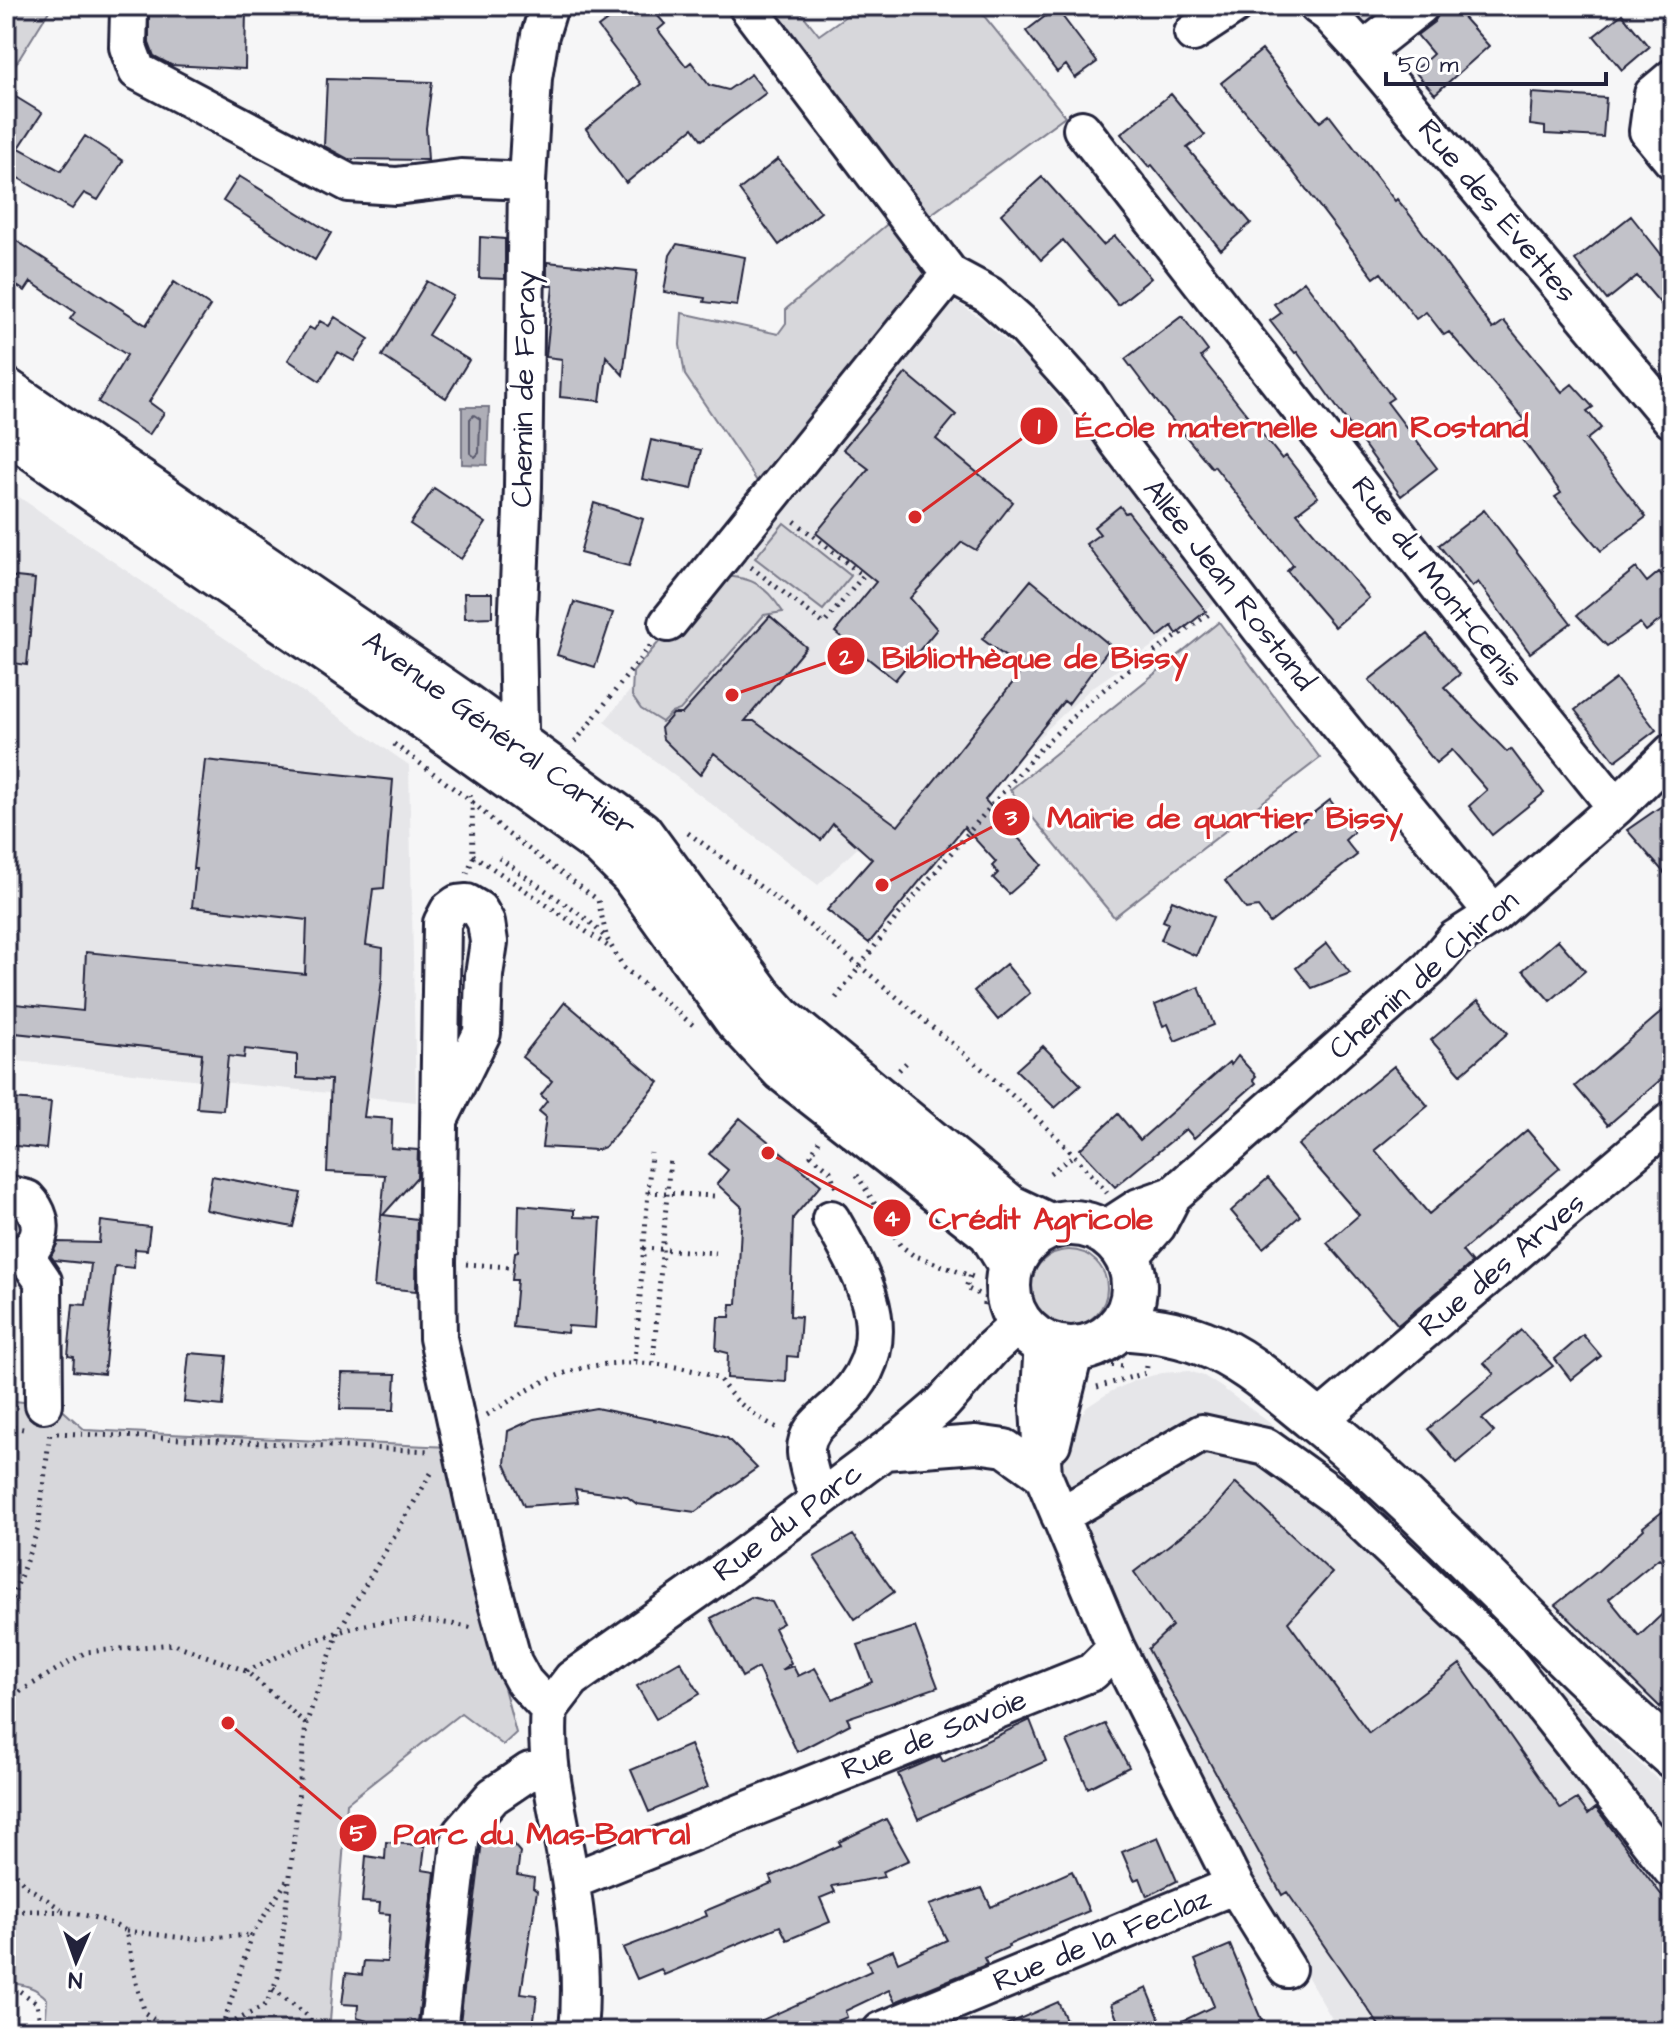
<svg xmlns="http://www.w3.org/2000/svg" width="1678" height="2037" viewBox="0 0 1678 2037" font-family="'Architects Daughter',sans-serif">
<rect width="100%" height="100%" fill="#f6f6f7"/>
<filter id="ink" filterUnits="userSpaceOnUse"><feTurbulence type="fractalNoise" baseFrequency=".0125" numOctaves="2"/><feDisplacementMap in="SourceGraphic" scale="16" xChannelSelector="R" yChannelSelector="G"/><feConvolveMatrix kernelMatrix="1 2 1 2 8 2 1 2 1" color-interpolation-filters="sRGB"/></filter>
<g filter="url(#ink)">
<!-- built -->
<path fill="#e6e6e9" d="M953 300 982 319 1032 365 1219 600 1090 689 1040 736 934 857 883 824 818 885 604 722Z
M6 488 409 765 416 1102 6 1060Z
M1189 1371 1204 1376 1221 1387 1312 1454 1404 1536 1558 1688 1672 1793V2031H1339L1170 1739 1058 1484 1075 1425 1087 1407 1110 1392 1136 1380 1162 1373Z"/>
<!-- green -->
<path fill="#d7d7db" stroke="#7c7c8b" stroke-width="2" d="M6 6H52L6 80Z
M764 6H796L819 35 860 6H976L1065 116 926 218Z
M1337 6H1406L1364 40Z
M898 215 927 266V277L761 487 685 375 680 345 682 313 778 334 786 323V309Z
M784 523 851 576 823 610 755 558Z
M716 576C750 576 764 583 783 612L764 615 680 710 671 713 662 722 641 709 632 696 633 672Z
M1219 622 1320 758 1114 917 1010 790Z
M1031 1288a38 38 0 1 1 76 0a38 38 0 1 1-76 0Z
M6 1400 58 1406 85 1430 449 1447 489 1631 516 1733 503 1745 461 1713 347 1803 330 2021 325 2031H45L47 1999C35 1986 23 1984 6 1983Z"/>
<!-- water -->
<path fill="#aeaeb7" stroke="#767685" stroke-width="2" d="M462 407H489L487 465 462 464Z"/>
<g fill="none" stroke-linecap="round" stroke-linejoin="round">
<!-- shore -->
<path stroke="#5a5a6d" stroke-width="2" d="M474 415 480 419 479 453 475 457 470 453V419Z"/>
</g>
<!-- building -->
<path fill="#c2c2c9" stroke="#22223b" stroke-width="2" d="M149 6H246L245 69 171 65 154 56 149 43Z
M626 6H649L665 24 658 30 686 66 691 62 709 85 728 90 751 74 766 93 702 140 693 128 626 183 586 129 641 84 598 27Z
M1441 6H1453L1489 46 1435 94 1414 71 1433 54 1417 35 1434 22 1439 14Z
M1056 8 1097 62 1075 78 1066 65 1057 72 1026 31Z
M1622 14 1649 47 1622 70 1594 36Z
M1262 50 1320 122 1329 115 1395 201 1397 199 1410 215 1493 329 1504 321 1562 392 1572 384 1593 407 1587 411 1601 428 1586 440 1646 517 1601 551 1555 497 1561 493 1514 427 1525 420 1449 332 1444 335 1426 312 1416 319 1381 273 1374 278 1264 134 1221 83Z
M327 79 432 82 426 128 428 160 348 159 324 146Z
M6 91 42 113 19 148 61 171 85 136 123 161 98 200 84 193 72 209 6 171Z
M1532 93 1606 98 1603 137 1545 134V127L1530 125Z
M1171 94 1205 135 1187 148 1251 223 1221 250 1152 165 1149 167 1121 134Z
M778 159 821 212 779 245 739 190Z
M239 176 331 233 315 260 223 201Z
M1042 177 1103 245 1115 236 1151 278 1118 305 1063 240 1041 260 1001 214Z
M1631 216 1672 268V317L1637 276 1607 300 1575 260Z
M6 234 146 325 174 282 210 306 149 402 164 413 149 435 98 402 127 355 70 319 75 312 31 282 25 291 6 279Z
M480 237 505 239V279L479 278Z
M677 244 745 257 737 306 704 302 705 298 664 292 670 255Z
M547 262 637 271 623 375 606 356 600 401 560 397 562 359 546 357 553 286H547Z
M427 281 453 296 428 335 469 360 446 398 382 356Z
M1304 281 1393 398 1387 402 1437 468 1401 496 1297 352 1295 353 1270 321 1281 313 1274 304Z
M1182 316 1208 351 1201 357 1282 459 1286 456 1318 497 1297 513 1369 598 1335 627 1287 571 1293 565 1214 466 1212 468 1158 403 1125 359Z
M335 317 369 339 354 361 338 352 320 381 288 360 309 327 314 330 320 321 329 326Z
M906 373 956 415 936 439 1013 502 976 550 962 542 910 598 937 629 895 680 835 632 876 582 816 533 869 469 843 449Z
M651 440 701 450 692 489 642 479Z
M434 488 486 523 461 559 410 524Z
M594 503 643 519 629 566 580 553Z
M1120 506 1125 513 1128 512 1206 611 1177 634 1172 626 1158 637 1086 544 1100 534 1094 527Z
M1484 510 1571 623 1530 653 1478 582 1472 587 1439 545Z
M1636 568 1647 582 1659 572 1672 589V611L1646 631 1640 623 1607 646 1577 615Z
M6 576 35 579 27 665 6 662Z
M1031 580 1111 646 1068 704 1064 701 985 800 1042 865 1009 894 993 878 998 873 992 866 996 862 964 827 869 943 827 910 872 859 833 824 821 840 714 753 700 775 663 739 661 728 673 714H682L770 616 806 647 745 721H754L898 826 1023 670 982 639Z
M464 593H492V617L465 618Z
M574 602 613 613 595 667 557 655Z
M1427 634 1460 674 1444 687 1507 752 1511 749 1544 793 1492 835 1469 806 1487 790 1452 750 1436 763 1369 680Z
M1616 679 1656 730 1615 761 1575 710Z
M205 760 393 780 384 888 373 889 366 945 383 948 382 980 364 1117 392 1119 391 1148 418 1150 417 1177 383 1215 417 1219 416 1291 374 1287 385 1175 327 1172 331 1080 297 1078V1055L245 1049 244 1058 228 1056 223 1110 197 1108 202 1053 6 1032V1003L83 1011 86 952 305 974 307 920 192 907 196 869H193Z
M1672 799V882L1627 830Z
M1330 800 1354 832 1345 840 1357 855 1270 923 1258 907 1246 909 1225 881Z
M1172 900 1213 917 1196 956 1161 940 1168 923 1163 921Z
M1558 940 1585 971 1550 1001 1523 970Z
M1327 943 1350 973 1312 988 1296 968Z
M1006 964 1030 993 998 1020 974 991Z
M1199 987 1214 1025 1175 1041 1168 1024 1163 1026 1155 1005Z
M1478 1000 1508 1033 1461 1074 1431 1040Z
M565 1002 659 1082 605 1147 597 1150 542 1147 546 1117 539 1111 547 1101 541 1095 552 1081 522 1057Z
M1672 1003V1070L1608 1125 1575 1086Z
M1043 1046 1081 1085 1055 1108 1016 1070Z
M1238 1056 1256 1076 1253 1079 1256 1083 1194 1138 1186 1129 1115 1187 1080 1149 1118 1114 1140 1140 1229 1062 1231 1065Z
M1394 1066 1428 1106 1375 1150 1429 1214 1527 1130 1560 1168 1462 1251 1472 1263 1398 1325 1327 1243 1359 1215 1298 1145Z
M11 1099 51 1102 46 1149 6 1145Z
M740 1118 821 1185 793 1218 790 1316 801 1317 798 1357 787 1356 786 1382 727 1378 728 1353 716 1350 718 1317H730L731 1304H737L742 1207 717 1184 728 1170 709 1154Z
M212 1176 301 1193 293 1227 206 1210Z
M1268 1178 1300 1216 1263 1248 1231 1211Z
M519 1205 574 1210V1217L601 1218 595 1328 568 1326 567 1333 513 1327 517 1280H512L515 1252 518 1251Z
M101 1221 150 1227 147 1250 135 1249 134 1268 115 1266 104 1374 73 1371 74 1357 68 1356 73 1304 86 1305 91 1264 54 1260 51 1256 58 1242 99 1243Z
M1521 1330 1553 1366 1482 1419 1494 1432 1457 1463 1428 1429 1494 1374 1484 1363Z
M1583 1335 1601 1356 1571 1380 1555 1359Z
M189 1353 227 1356 223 1406 184 1402Z
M342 1373 396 1374 394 1410 340 1409Z
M596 1408 697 1429 727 1438 757 1468 695 1512 637 1504 626 1496 575 1489 578 1502 524 1506 505 1464 508 1431 534 1419Z
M1236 1483 1332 1573 1288 1622 1369 1733 1460 1664 1561 1809 1577 1799 1588 1814 1596 1808 1672 1909V1946L1662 1952 1672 1967V2031H1383L1287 1892 1282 1895 1148 1649 1172 1626 1134 1572 1208 1515Z
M1672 1504V1572L1659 1558 1609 1599 1639 1636 1672 1605V1695L1660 1707 1555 1605 1598 1571 1644 1529 1643 1527Z
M853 1535 894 1592 855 1619 814 1557Z
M751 1597 772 1602 783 1623 774 1628 791 1663 781 1670 793 1666 798 1676 815 1668 833 1699 872 1682 858 1645 915 1627 938 1687 847 1718 850 1724 797 1752 758 1668 742 1677 711 1618Z
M680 1661 700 1694 656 1719 637 1686Z
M1030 1720 1046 1761 918 1819 898 1774 940 1756 943 1762Z
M1105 1724 1129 1767 1088 1788 1067 1741Z
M690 1745 708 1787 649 1812 631 1770Z
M886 1819 909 1860 882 1872 884 1877 832 1886 835 1892 820 1898 830 1922 787 1940 780 1926 664 1975 661 1969 637 1979 623 1948 707 1916 705 1911 772 1883 770 1877 841 1845 839 1842Z
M1158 1837 1177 1881 1147 1896 1140 1878 1134 1880 1122 1852Z
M482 1841 513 1844 520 1852 517 1875 534 1878 533 1888 537 1891 521 1993 537 1995 533 2027 517 2025 516 2031H459Z
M386 1842 425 1846 422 1870 435 1872 417 2031H376L367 2021 357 2018 358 2005 342 2004 346 1973 362 1975 364 1961 387 1962 390 1914 379 1913 380 1903 362 1902 366 1856 385 1859Z
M1072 1871 1089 1911 1008 1945 1009 1947 984 1958 987 1964 983 1966 895 2002 889 1990 845 2011 847 2017 815 2031H738L871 1971 867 1961 893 1950 898 1962 947 1940 929 1905 982 1888 991 1907Z
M1230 1945 1266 2031H1122L1111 2004 1147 1988 1164 2030 1214 2006 1195 1960Z
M1058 2002 1071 2031H992Z"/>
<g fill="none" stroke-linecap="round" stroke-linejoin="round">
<!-- minor casing -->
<g stroke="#22223b" stroke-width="42">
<path id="minor" d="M747 6 950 274 989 295 1026 328 1087 396 1118 442 1261 629 1494 914
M1318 6 1329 14 1363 51 1672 420
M129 11 128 47 137 71 349 183 396 186 461 178 527 181
M1193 33 1234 6
M1363 51 1420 6
M1672 78 1653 94 1648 131 1672 160
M1082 129 1440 588 1616 807
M668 623 950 274
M496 757 519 728 517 633 523 487 527 181 533 78 540 35 549 6
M441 1116 482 1033 484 975 489 942 486 922 479 910 467 903 457 904 449 910 442 923 437 1262 438 1338 491 1581 513 1662 524 1682 549 1709C544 1767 561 1822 570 1879 578 1929 583 1981 578 2031
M6 1194 27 1199C50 1223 41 1256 6 1257
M1102 1231 1139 1207 1173 1195 1430 968 1455 939 1494 914 1616 807 1672 752
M24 1253 43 1281 44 1404
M1128 1259 1157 1226 1173 1195
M1043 1343 1039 1407 1043 1475 1116 1648 1235 1885 1287 1969
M1332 1409 1672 1120
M1052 1443 1075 1349
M884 1451 976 1444 1005 1448 1043 1475
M818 1500C814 1485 807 1467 806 1452 805 1431 822 1420 835 1408 903 1347 869 1285 831 1219
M1060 1516 1202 1433 1266 1447 1337 1498 1505 1658 1672 1870
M549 1709 572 1679 705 1585 907 1434 942 1404 991 1349 1019 1324
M571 1881 1092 1672 1116 1648
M438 2031 461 1833 493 1796 530 1771 550 1770
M881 2031 1235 1885"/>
</g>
<!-- major casing -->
<g stroke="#22223b" stroke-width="50">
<path id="major" d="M6 391 457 700 640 833 760 996 781 1019 1009 1207 1049 1226
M6 429 440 728 602 844 633 875 737 1020 783 1069 991 1232 1011 1265
M1008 1286a63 63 0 1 1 126 0a63 63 0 1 1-126 0Z
M1119 1327C1149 1329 1175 1332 1203 1343 1244 1358 1279 1391 1313 1418 1440 1521 1547 1648 1672 1755"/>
</g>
<!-- path -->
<path stroke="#22223b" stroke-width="5" stroke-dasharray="2 6" stroke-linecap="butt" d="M751 567 824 624 863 576 792 519
M575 742 650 646
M394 744 472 802 473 858 467 874
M470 795 472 802 508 834 598 900 607 939
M688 833C770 892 849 956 926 1022 990 1075 1054 1128 1107 1193
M473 855 609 947
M499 858 588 920 607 939 624 968 694 1026
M836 998 896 918 1037 752 1086 704 1123 674 1209 614
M899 1070 910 1059
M819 1141 811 1155 830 1171 837 1191
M1050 1173 1074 1155
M857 1175 900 1245 913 1255 976 1278
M648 1192 714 1196
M643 1248 716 1253
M466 1264 509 1267
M970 1276 966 1288 985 1297 983 1310
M635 1361 651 1153
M653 1363 670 1158
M1104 1365 1125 1366
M1097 1387 1146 1373 1147 1366
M487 1415C505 1404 523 1392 541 1383 597 1355 662 1359 719 1378 734 1403 755 1416 779 1429
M6 1430 13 1427 23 1429
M57 1433 430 1451
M246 1671C331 1633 376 1607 473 1628
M6 1679 12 1599 38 1529 50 1432
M6 1700 86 1652 174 1644 246 1671 306 1724
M6 1862 26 1886 61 1909
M6 1912C49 1910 88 1909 126 1931L136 1983 145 2013 169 2028H222L266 2005 278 1977 289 1881
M126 1931 193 1939 252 1935
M6 1985H11L37 2003 41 2031
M273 1989 307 2015 319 2031
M222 2028 252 1935 290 1876 306 1724 339 1630 433 1470"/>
<!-- minor -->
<use href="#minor" stroke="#fff" stroke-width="36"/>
<!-- major -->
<use href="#major" stroke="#fff" stroke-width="44"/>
</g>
</g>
<g text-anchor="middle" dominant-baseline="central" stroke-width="6" stroke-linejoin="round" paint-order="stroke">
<!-- street labels -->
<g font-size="30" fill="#22223b" stroke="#fff">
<text transform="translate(1497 211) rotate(50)">Rue des Évettes</text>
<text transform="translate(524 389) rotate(-89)">Chemin de Foray</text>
<text transform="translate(1437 582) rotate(52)">Rue du Mont-Cenis</text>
<text transform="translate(1229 585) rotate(52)">Allée Jean Rostand</text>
<text transform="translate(499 734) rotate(36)">Avenue Général Cartier</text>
<text transform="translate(1424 975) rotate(-41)">Chemin de Chiron</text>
<text transform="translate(1502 1265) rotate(-40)">Rue des Arves</text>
<text transform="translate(788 1522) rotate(-37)">Rue du Parc</text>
<text transform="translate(934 1735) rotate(-22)">Rue de Savoie</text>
<text transform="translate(1102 1940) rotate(-22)">Rue de la Feclaz</text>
</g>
</g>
<!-- callouts -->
<path fill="none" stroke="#d62828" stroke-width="3" d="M915 517L1039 426M732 695L846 656M882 885L1011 817M768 1153L892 1218M228 1723L358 1833"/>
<g fill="#d62828" stroke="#fff" stroke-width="3">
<circle cx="915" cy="517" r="8"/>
<circle cx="732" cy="695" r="8"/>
<circle cx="882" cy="885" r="8"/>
<circle cx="768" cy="1153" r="8"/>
<circle cx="228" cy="1723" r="8"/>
<circle cx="1039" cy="426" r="20"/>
<circle cx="846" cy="656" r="20"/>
<circle cx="1011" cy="817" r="20"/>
<circle cx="892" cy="1218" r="20"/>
<circle cx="358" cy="1833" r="20"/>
</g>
<g font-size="24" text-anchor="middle" font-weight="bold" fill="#fff">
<text x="1039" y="434">1</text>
<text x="846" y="665">2</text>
<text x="1011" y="825">3</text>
<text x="892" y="1226">4</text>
<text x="358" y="1841">5</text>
</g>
<g font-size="32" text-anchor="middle" font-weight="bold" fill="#d62828" stroke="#fff" stroke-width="6" stroke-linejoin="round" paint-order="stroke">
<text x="1302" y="437">École maternelle Jean Rostand</text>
<text x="1035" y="668">Bibliothèque de Bissy</text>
<text x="1225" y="828">Mairie de quartier Bissy</text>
<text x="1041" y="1229">Crédit Agricole</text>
<text x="542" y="1844">Parc du Mas-Barral</text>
</g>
<!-- margin -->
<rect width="1678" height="2037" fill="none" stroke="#fff" stroke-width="32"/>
<rect x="16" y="16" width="1646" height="2005" fill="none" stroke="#22223b" stroke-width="3" filter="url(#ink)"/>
<!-- north arrow -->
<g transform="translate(76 1961) rotate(182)" stroke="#ffffff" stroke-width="6" paint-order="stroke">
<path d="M0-6L14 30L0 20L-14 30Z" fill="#22223b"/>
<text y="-12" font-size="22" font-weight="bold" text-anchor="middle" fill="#22223b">N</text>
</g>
<!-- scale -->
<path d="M1386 72v12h220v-12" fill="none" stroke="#22223b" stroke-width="4"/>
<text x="1398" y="72" font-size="24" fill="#22223b" stroke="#ffffff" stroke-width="6" paint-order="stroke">50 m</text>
</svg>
